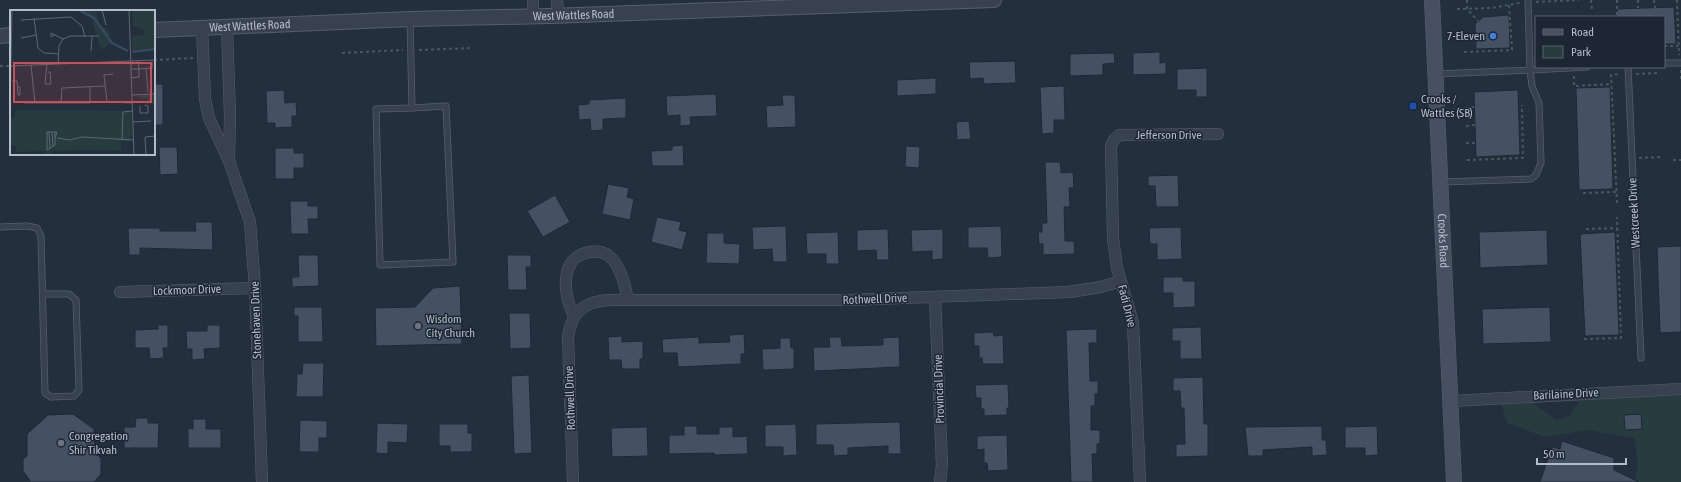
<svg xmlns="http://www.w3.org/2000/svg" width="1681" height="482" viewBox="0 0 1681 482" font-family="'Asap Condensed',sans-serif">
<rect width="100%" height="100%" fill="#242f3e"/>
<!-- green -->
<path fill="#263c3f" d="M1681 395V482H1635L1638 463 1634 438 1587 430 1545 437 1507 423 1501 403 1530 401 1556 420 1570 416 1581 399Z"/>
<!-- building -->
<path fill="#455162" stroke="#1f2835" d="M1674 7 1676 44H1664V17H1617V9Z
M1509 15 1510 48 1476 49 1475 24 1483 17Z
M1160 52V63L1166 62V74L1133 75V53Z
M1114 53 1115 63 1103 64V75L1070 76V54Z
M1015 61 1016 83 984 84 983 78 970 79 969 62Z
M1207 68V97H1196V90H1177V69Z
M936 78V94L897 96V80Z
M154 84H163V125H154Z
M1064 86 1065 120H1054V133L1042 134 1040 87Z
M1610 87 1613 189 1579 190 1576 88Z
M284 90 285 103 296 102 297 116H292V127L275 128V123H267L266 91Z
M1518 90 1520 155 1476 157 1474 92Z
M716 94 717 116 690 117 691 125 680 126V115L667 116 666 96Z
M782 95H795L796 127 767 128 766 106 783 105Z
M626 98V118L603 119V130L591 131 590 119 579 120 578 105 589 104V100Z
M969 121 971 139 957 140 956 122Z
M683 145 684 166H652L651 151 672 150V146Z
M906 146 920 147 919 168 905 167Z
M159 147H177L178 174 160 175Z
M275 148H294V153H304V168H294V179H275Z
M1045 162H1060L1061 173 1073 172 1074 188H1069L1070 207H1064L1065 241H1074L1075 254 1043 255V244H1039L1038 232H1042V223H1047Z
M1178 175 1179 207H1156L1155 186H1148V176Z
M608 184 629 188 627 197 634 199 630 220 602 214Z
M555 195 570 222 543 237 527 211Z
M290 201H308V206H318V219H308L309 234H291Z
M657 217 681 222 679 230 687 232 682 250 651 242Z
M195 222H212L213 250 140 248V255H129L128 228H160V231H196Z
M786 226 787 262H773L772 249 753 250 752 227Z
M1001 226 1002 257 988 258 987 248H968V227Z
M1181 227 1182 259 1157 260V244H1150L1149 228Z
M888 229 889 260H877L876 250 857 251V230Z
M943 229V259L932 260V251L912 252 911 230Z
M1547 230 1548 265 1480 268 1479 232Z
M838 232 839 264H826V254H807L806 233Z
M1615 232 1619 335 1585 336 1580 234Z
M707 233H724V243L740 244 739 264 706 263Z
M1681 246V332L1660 333 1657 247Z
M298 255H318L319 286 292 287V277H299Z
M507 255H531V267H526L527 290H508Z
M1163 277H1183V281H1195V307L1173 308V293H1163Z
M460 286 462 344 376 346 375 308 415 307 433 288Z
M294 307H322L323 342H298V316H294Z
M1550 307 1551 342 1483 344 1482 309Z
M509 313H530L531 348 510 349Z
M158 325H168V348H163L164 358 150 359 149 348H135V330L158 329Z
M207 325H220V348L204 349 205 359 192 360V349H187L186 331H207Z
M1201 327 1202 359H1180V341H1172V328Z
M1097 329V343H1089L1090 381H1098V394H1095V406H1091V430H1100V443L1097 444V454H1092L1093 482H1071L1066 330Z
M993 332 994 336 1003 335 1004 364H983L982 358H979V346H974V333Z
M744 334 745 354H741V364L678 367 677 353H663L662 339 699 337V343L730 342 729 335Z
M622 336V342L643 341V359H640V369H622L621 360H609L608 337Z
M829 337H841L842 346 883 345V338L899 337 900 367 814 371 813 347H830Z
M780 338H790L791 348H794V369L763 370 762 349 780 348Z
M303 363H324L323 397H296L297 374H302Z
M529 375 532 453 514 454 511 376Z
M1203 377 1204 424H1208V456L1176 457V444H1185L1184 408H1181L1180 391H1173V378Z
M1008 384 1009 408H1007V415L984 416V409H981V398H976L975 385Z
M73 414 94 429 95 453 101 458V474L94 482H31L23 471V459L27 456V434L48 415Z
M1641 414 1642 429 1625 430 1624 415Z
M136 418H148V423H159L158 448H124V427H135Z
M193 419H206V429H221V448H188V428L193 429Z
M300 420 327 421V438H319V452H299Z
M900 422 901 454H888V446L848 448V455L834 456 833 445H816V424Z
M377 423 408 424 407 443 388 442V454L376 453Z
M439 424H468V433H472V452H450V446H439Z
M796 424 797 455 783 456V447H765V425Z
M684 426H697V434H719V427H733V437L747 436 748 454 714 455V453L669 454V435H684Z
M1322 426V440H1326L1327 455 1312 456V447L1263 450V456H1248L1245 427Z
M1377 426 1378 455 1365 456V448H1345V427Z
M647 427 648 456 612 457 611 428Z
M1007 435 1008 470 988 471 987 463H984V449L977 450V436Z
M1562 441 1614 458V470L1639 482H1540L1552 447 1560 449Z"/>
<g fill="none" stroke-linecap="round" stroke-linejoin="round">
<!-- service casing -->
<g stroke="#565f6c" stroke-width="7">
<path id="service" d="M410 19 412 108 376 109 380 265 453 262 446 106 412 108
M1664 63H1681
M1628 67 1641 358
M1436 74 1530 70 1528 0
M1442 182 1531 179 1536 175 1541 163 1539 103 1532 86 1530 70 1587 67
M0 227 27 226 37 228 41 236 45 393 51 397 74 396 79 390 76 300 69 294H43"/>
</g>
<!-- minor casing -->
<g stroke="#565f6c" stroke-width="12">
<path id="minor" d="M533 0V16
M557 0 558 14
M227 27 230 116 229 159
M202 28 205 99 209 118 229 161 250 222 255 288 262 482
M120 292 255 288
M935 297 942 465 940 482
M574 316C567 302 563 284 568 269 574 251 602 245 613 260 622 271 625 286 628 300
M1451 401 1681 389
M573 482 568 337C572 310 586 300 613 300H848L1069 292 1101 287 1121 281
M1140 482 1133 323 1117 268 1113 238 1111 146 1113 141 1119 135 1218 134"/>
</g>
<!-- tertiary casing -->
<g stroke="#565f6c" stroke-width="16">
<g id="tertiary">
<path id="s1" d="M154 30 410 19 550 16 994 0"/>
<path d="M0 36 11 35"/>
</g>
</g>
<!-- secondary casing -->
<g stroke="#565f6c" stroke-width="16">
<g id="secondary">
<path id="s2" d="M1432 0 1454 482"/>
</g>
</g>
<!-- path -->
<path stroke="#44595c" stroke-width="2" stroke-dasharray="3 3" stroke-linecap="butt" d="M1467 0V9L1478 21
M1591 0 1592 10
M1617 0V17
M1638 0V8
M1654 0 1655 8
M1677 0 1679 55
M1536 2 1579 0
M1457 9 1491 8 1520 3
M1664 46H1678
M419 50 472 48
M1464 52 1512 50 1509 5
M342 53 403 50
M154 60 193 58
M0 66H11
M1681 70V80
M1636 74 1657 73
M1574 76V86L1612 84
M1465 108 1475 107
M1466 126 1475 125
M1466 143H1476
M1639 158 1660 157
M1467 160 1523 158 1522 105
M1673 160H1681
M1583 193 1616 192
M1617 203 1611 75 1620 74
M1586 229 1617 228
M1584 339 1621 338 1617 217"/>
<!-- service -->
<use href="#service" stroke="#38414e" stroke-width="5.5"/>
<!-- minor -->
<use href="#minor" stroke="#38414e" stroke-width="11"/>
<!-- tertiary -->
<use href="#tertiary" stroke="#38414e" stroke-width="14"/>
<!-- secondary -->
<use href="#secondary" stroke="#465061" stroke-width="15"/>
</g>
<!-- markers -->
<circle fill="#3f7fe0" stroke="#1d2633" stroke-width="1.5" cx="1493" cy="36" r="4"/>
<rect fill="#1a4fb4" stroke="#1d2633" stroke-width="1.5" x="1409" y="102" width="8" height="8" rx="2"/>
<g fill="#6b7280" stroke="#1d2633" stroke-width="1.5">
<circle cx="418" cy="326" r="4"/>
<circle cx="61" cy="443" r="4"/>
</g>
<g text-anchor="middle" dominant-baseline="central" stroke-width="3" stroke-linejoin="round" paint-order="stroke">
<!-- street labels -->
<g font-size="12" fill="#b4bcc9" stroke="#1d2633">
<text stroke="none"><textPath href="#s1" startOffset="420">West Wattles Road</textPath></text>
<text stroke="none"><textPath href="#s1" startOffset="96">West Wattles Road</textPath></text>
<text x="1169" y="135">Jefferson Drive</text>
<text transform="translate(1634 213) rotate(-93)">Westcreek Drive</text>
<text stroke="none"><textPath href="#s2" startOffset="241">Crooks Road</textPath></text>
<text transform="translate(187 290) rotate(-2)">Lockmoor Drive</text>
<text transform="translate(875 299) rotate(-2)">Rothwell Drive</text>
<text transform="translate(1127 306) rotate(76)">Fadi Drive</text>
<text transform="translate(256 320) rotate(-92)">Stonehaven Drive</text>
<text transform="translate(939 389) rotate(-92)">Provincial Drive</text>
<text transform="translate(1566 394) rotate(-3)">Barilaine Drive</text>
<text transform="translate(570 398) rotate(-92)">Rothwell Drive</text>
</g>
<!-- poi labels -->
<g font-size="12" fill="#b4bcc9" stroke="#1d2633" text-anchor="start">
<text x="1485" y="36" text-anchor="end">7-Eleven</text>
<text x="1421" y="99">Crooks /<tspan x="1421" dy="14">Wattles (SB)</tspan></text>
<text x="426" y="319">Wisdom<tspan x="426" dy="14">City Church</tspan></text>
<text x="69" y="436">Congregation<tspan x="69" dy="14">Shir Tikvah</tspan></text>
</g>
</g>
<!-- overview -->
<g transform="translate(10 10)">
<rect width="145" height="145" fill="#242f3e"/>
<path d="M65 0H85L90 14 101 24 98 26 102 32 91 40 81 7ZM122 0H145V38L122 41V26L134 25 135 21 123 15ZM145 84V96L137 93V89L130 88 126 86ZM5 100 121 101 122 126 119 131H111V140L42 141V145H36V141L6 142V136L0 135V108H5Z" fill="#263c3f"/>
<path fill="none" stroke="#394c67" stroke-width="2" d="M69 0 84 8 102 33 118 41M122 42 145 39"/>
<path fill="none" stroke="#5e6776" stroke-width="1" d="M92 0 96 15M119 0 124 145M24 8 28 38 34 43 49 44M11 10 61 7 72 16 75 27M44 25 41 27V23L53 29M11 28 26 25M81 41 82 26M37 54 35 74H41L40 62H38M48 54 49 36 53 29 60 26H89M21 55 25 93M0 56 145 50M136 58 138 82M121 59H129L128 51M103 64 94 65 97 92 122 93M121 68 129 67V59L142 58V51M2 71H7L8 85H10V77H8M122 85 144 84M14 93H80V77M51 93 52 78 95 76M130 96V103H138V96L135 95M0 97 2 0M123 112 141 111M39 122 40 138M42 122 43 137M45 122V135L37 140V122H47L45 128M47 128 60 130 72 127 123 130M112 130 113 102 122 101M136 145 135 127 145 126"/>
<path fill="#ce4d50" fill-opacity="0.15" stroke="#ce4d50" stroke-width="2" d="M4 53H141V92H4Z"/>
<rect width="145" height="145" fill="none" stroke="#b4bcc9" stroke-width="2"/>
</g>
<!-- legend -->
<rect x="1535" y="16" width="130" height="52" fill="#1d2633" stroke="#59626f"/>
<rect x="1543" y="29" width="20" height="6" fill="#465061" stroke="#59626f"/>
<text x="1571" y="36" font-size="12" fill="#b4bcc9">Road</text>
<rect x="1543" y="46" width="20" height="12" fill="#263c3f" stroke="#59626f"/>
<text x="1571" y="56" font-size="12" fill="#b4bcc9">Park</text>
<!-- scale -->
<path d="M1537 458v6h89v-6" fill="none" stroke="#b4bcc9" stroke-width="2"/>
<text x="1543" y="458" font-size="12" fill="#b4bcc9" stroke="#1d2633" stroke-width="3" paint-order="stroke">50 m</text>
</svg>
